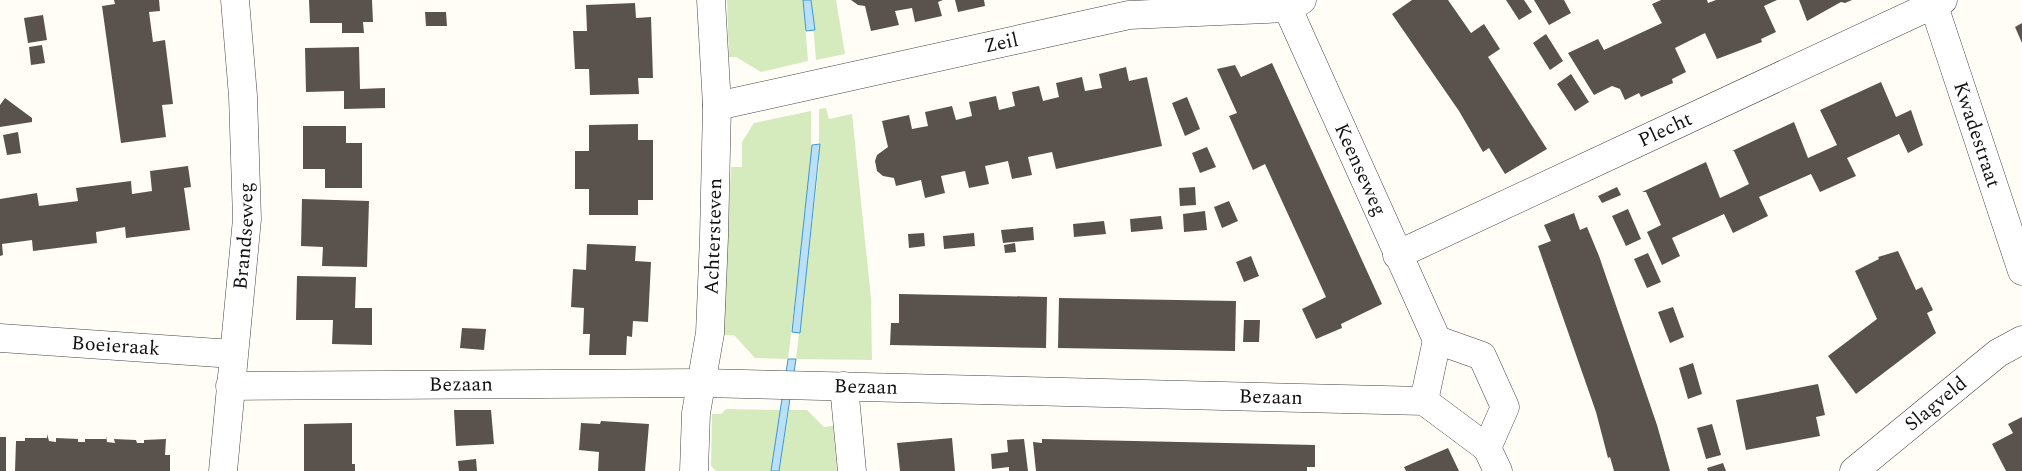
<svg xmlns="http://www.w3.org/2000/svg" width="2022" height="471" viewBox="0 0 2022 471" font-family="Spectral,serif">
<rect width="100%" height="100%" fill="#fffdf5"/>
<!-- green -->
<path fill="#d5ebbd" d="M727 0H803L808 61 761 72 736 57H729Z
M811 0H836L845 54 816 60Z
M826 108 829 119 852 114 871 299 872 360 796 359 819 165V109Z
M811 111V166L788 359 755 358 734 335H723L731 167H742V142L754 123Z
M726 409 781 410 771 471H716L711 466 712 414H721Z
M789 410H807L824 427 833 426 837 471H779Z"/>
<!-- water -->
<path fill="#b9e0f7" stroke="#3f96cf" d="M803 0H811L815 30 806 31Z
M820 144 800 333 792 332 812 145Z
M788 359H796L779 471H771Z"/>
<!-- building -->
<path fill="#5a524d" d="M114 0H159L160 11 149 12 153 42 165 40 173 104 162 105 166 137 121 143 102 6 115 4Z
M309 0H372L373 22H363L364 33H342V23H310Z
M851 0H943L938 2 942 16 915 22 912 8 895 11 899 25 871 31 865 6 858 5Z
M955 0H984L985 6 958 12Z
M1412 0H1448L1471 33 1484 24 1500 49 1488 57 1547 149 1505 174 1489 148 1483 152 1459 111 1392 14Z
M1506 0H1524L1532 12 1519 20Z
M1534 0H1564L1571 13 1549 25Z
M1661 0H1707L1708 3 1716 0H1777L1764 6 1776 32 1761 39 1762 42 1717 59 1705 33 1675 48 1686 72 1672 79 1673 83 1641 97 1639 93 1625 100 1620 89 1612 86 1594 95 1568 53 1598 39 1604 50 1662 23 1652 4Z
M1799 0H1852L1845 3 1841 2 1807 21Z
M635 3 636 18 651 17 653 78H638L639 94 590 95 589 69H575L573 31H587L586 5Z
M425 12H446L447 26H426Z
M43 15 47 40 28 43 24 18Z
M2022 23V43L2015 27Z
M1546 34 1563 61 1550 70 1533 43Z
M42 45 45 63 31 65 29 47Z
M359 47 360 89 385 88V108L344 109V91L306 92 305 48Z
M1272 63 1382 304 1341 324 1342 328 1316 339 1302 309 1326 297 1265 164 1253 170 1229 116 1237 113 1217 69 1235 65 1241 77Z
M1126 67 1129 81 1147 77 1162 146 1056 169 1052 152 1028 157 1032 175 1012 179 1008 161 985 166 989 184 969 188 965 171 941 176 945 193 925 198 921 180 896 186 894 178 883 176 877 171 875 161 877 155 888 147 882 121 909 115 912 129 928 126 925 112 952 106 956 120 972 116 969 102 996 96 999 110 1015 106 1012 92 1039 86 1043 101 1059 97 1056 83 1082 77 1085 91 1102 88 1099 74Z
M1571 74 1589 102 1575 111 1557 84Z
M1881 82 1896 117 1911 110 1923 145 1908 153 1899 134 1847 158 1856 176 1820 192 1811 174 1759 197 1768 216 1733 233 1724 214 1672 238 1680 256 1662 265 1647 232 1661 225 1646 192H1642L1706 162 1720 198 1735 191 1749 184 1734 151H1732L1794 122 1808 158 1837 145 1820 110Z
M1187 97 1200 129 1185 136 1172 103Z
M5 98 32 118V122L0 127V105Z
M638 124V140H653V200H638V215H589V189H575V151H589V125Z
M303 126H346V143H362V188H325V169H303Z
M18 132 21 153 7 155 3 135Z
M1207 147 1216 167 1200 173 1192 153Z
M188 166 191 187 184 188 190 230 126 238 125 227 96 232 97 243 33 251 32 240 2 244 3 255 0 256V199L37 193 39 206 78 201 76 188 131 181 132 194 152 191 150 171Z
M1195 187 1196 205 1180 206 1179 188Z
M1617 187 1621 195 1602 203 1598 196Z
M302 199 369 201 367 267 322 266 323 247 301 246Z
M1229 201 1238 221 1222 228 1214 207Z
M1628 209 1641 239 1626 246 1612 216Z
M1205 211 1207 230 1184 232 1183 214Z
M1574 213 1580 230 1587 227 1599 256 1657 425 1670 471H1614L1610 457 1608 458 1596 412 1538 246 1551 241 1544 225Z
M1161 216 1163 229 1131 232 1130 219Z
M1104 221 1106 234 1074 237 1073 224Z
M1033 227 1034 240 1003 243 1001 230Z
M924 233 925 246 909 248 908 234Z
M974 233 975 246 944 249 943 236Z
M1015 243 1016 252 1005 253 1004 245Z
M587 244 636 246 635 261 651 262 648 322 633 321 632 337 627 336 626 355H589L590 334H583L584 308 571 307 573 269 586 270Z
M1898 251 1916 290 1922 287 1933 310 1927 313 1936 333 1856 394 1828 356 1877 319 1855 271 1879 259 1878 257Z
M1648 253 1661 282 1647 288 1634 259Z
M1251 256 1259 276 1244 282 1236 262Z
M297 276 356 277 355 308H372V345L332 344 333 320H296Z
M899 294 1047 297 1046 348 890 345 891 323H899Z
M1059 298 1236 301 1235 351 1058 348Z
M1673 307 1684 337 1670 343 1658 312Z
M1244 320H1260L1259 342H1243Z
M462 328 486 329 484 350 460 348Z
M1693 363 1702 394 1688 399 1679 368Z
M1818 384 1825 415 1816 417 1820 436 1746 450 1736 400Z
M454 410H491L494 444 456 446Z
M2022 417V471H2006L1992 444 2013 433 2008 424Z
M601 421 649 424 645 471H598L599 452 579 450 581 423 600 424Z
M352 423V464H355V471H304V424Z
M1712 424 1721 455 1706 459 1697 428Z
M47 434 49 441 56 442V438L78 439V442H85V439H106V436L107 442 115 443 114 439 136 440 137 443H144V440L166 439 165 455H170V471H15L16 441H25V438H47Z
M0 437H6V471H0Z
M952 438 955 471H900L897 443Z
M1024 439 1028 471H1009V467L992 469 991 454 1008 452 1007 440Z
M1042 439 1315 445V467H1307V471H1036L1033 442 1042 443Z
M1448 448 1459 471H1406L1404 467Z
M476 459 477 471H459L458 461Z
M1723 463 1726 471H1708L1707 468Z"/>
<g fill="none" stroke-linecap="round" stroke-linejoin="round">
<!-- street casing -->
<g stroke="#444" stroke-width="29">
<g id="street">
<path id="s1" d="M1284 0 1437 340 1482 356 1505 407 1487 448 1498 471"/>
<path id="s2" d="M1932 0 2022 271"/>
<path id="s3" d="M717 106 1129 15 1288 8 1302 0"/>
<path id="s4" d="M1397 255 1943 0"/>
<path id="s5" d="M0 338 233 354"/>
<path id="s6" d="M230 386 702 383 1424 401 1487 448"/>
<path d="M844 386 852 471"/>
<path d="M1424 401 1437 340"/>
<path id="s7" d="M223 471 247 219 243 96 235 0"/>
<path id="s8" d="M694 471 696 413 710 333 714 237 717 106 711 0"/>
<path id="s9" d="M1854 471 1998 353 2022 340"/>
</g>
</g>
<!-- street -->
<use href="#street" stroke="#fff" stroke-width="28"/>
</g>
<g text-anchor="middle" dominant-baseline="central" stroke-width="5" stroke-linejoin="round" paint-order="stroke">
<!-- street labels -->
<g font-size="20" fill="#111" stroke="#fff">
<text stroke="none"><textPath href="#s3" startOffset="291">Zeil</textPath></text>
<text stroke="none"><textPath href="#s4" startOffset="296">Plecht</textPath></text>
<text stroke="none"><textPath href="#s2" startOffset="142">Kwadestraat</textPath></text>
<text stroke="none"><textPath href="#s1" startOffset="186">Keenseweg</textPath></text>
<text stroke="none"><textPath href="#s7" startOffset="236">Brandseweg</textPath></text>
<text stroke="none"><textPath href="#s8" startOffset="236">Achtersteven</textPath></text>
<text stroke="none"><textPath href="#s5" startOffset="116">Boeieraak</textPath></text>
<text stroke="none"><textPath href="#s6" startOffset="231">Bezaan</textPath></text>
<text stroke="none"><textPath href="#s6" startOffset="636">Bezaan</textPath></text>
<text stroke="none"><textPath href="#s6" startOffset="1041">Bezaan</textPath></text>
<text stroke="none"><textPath href="#s9" startOffset="106">Slagveld</textPath></text>
</g>
</g>
</svg>
